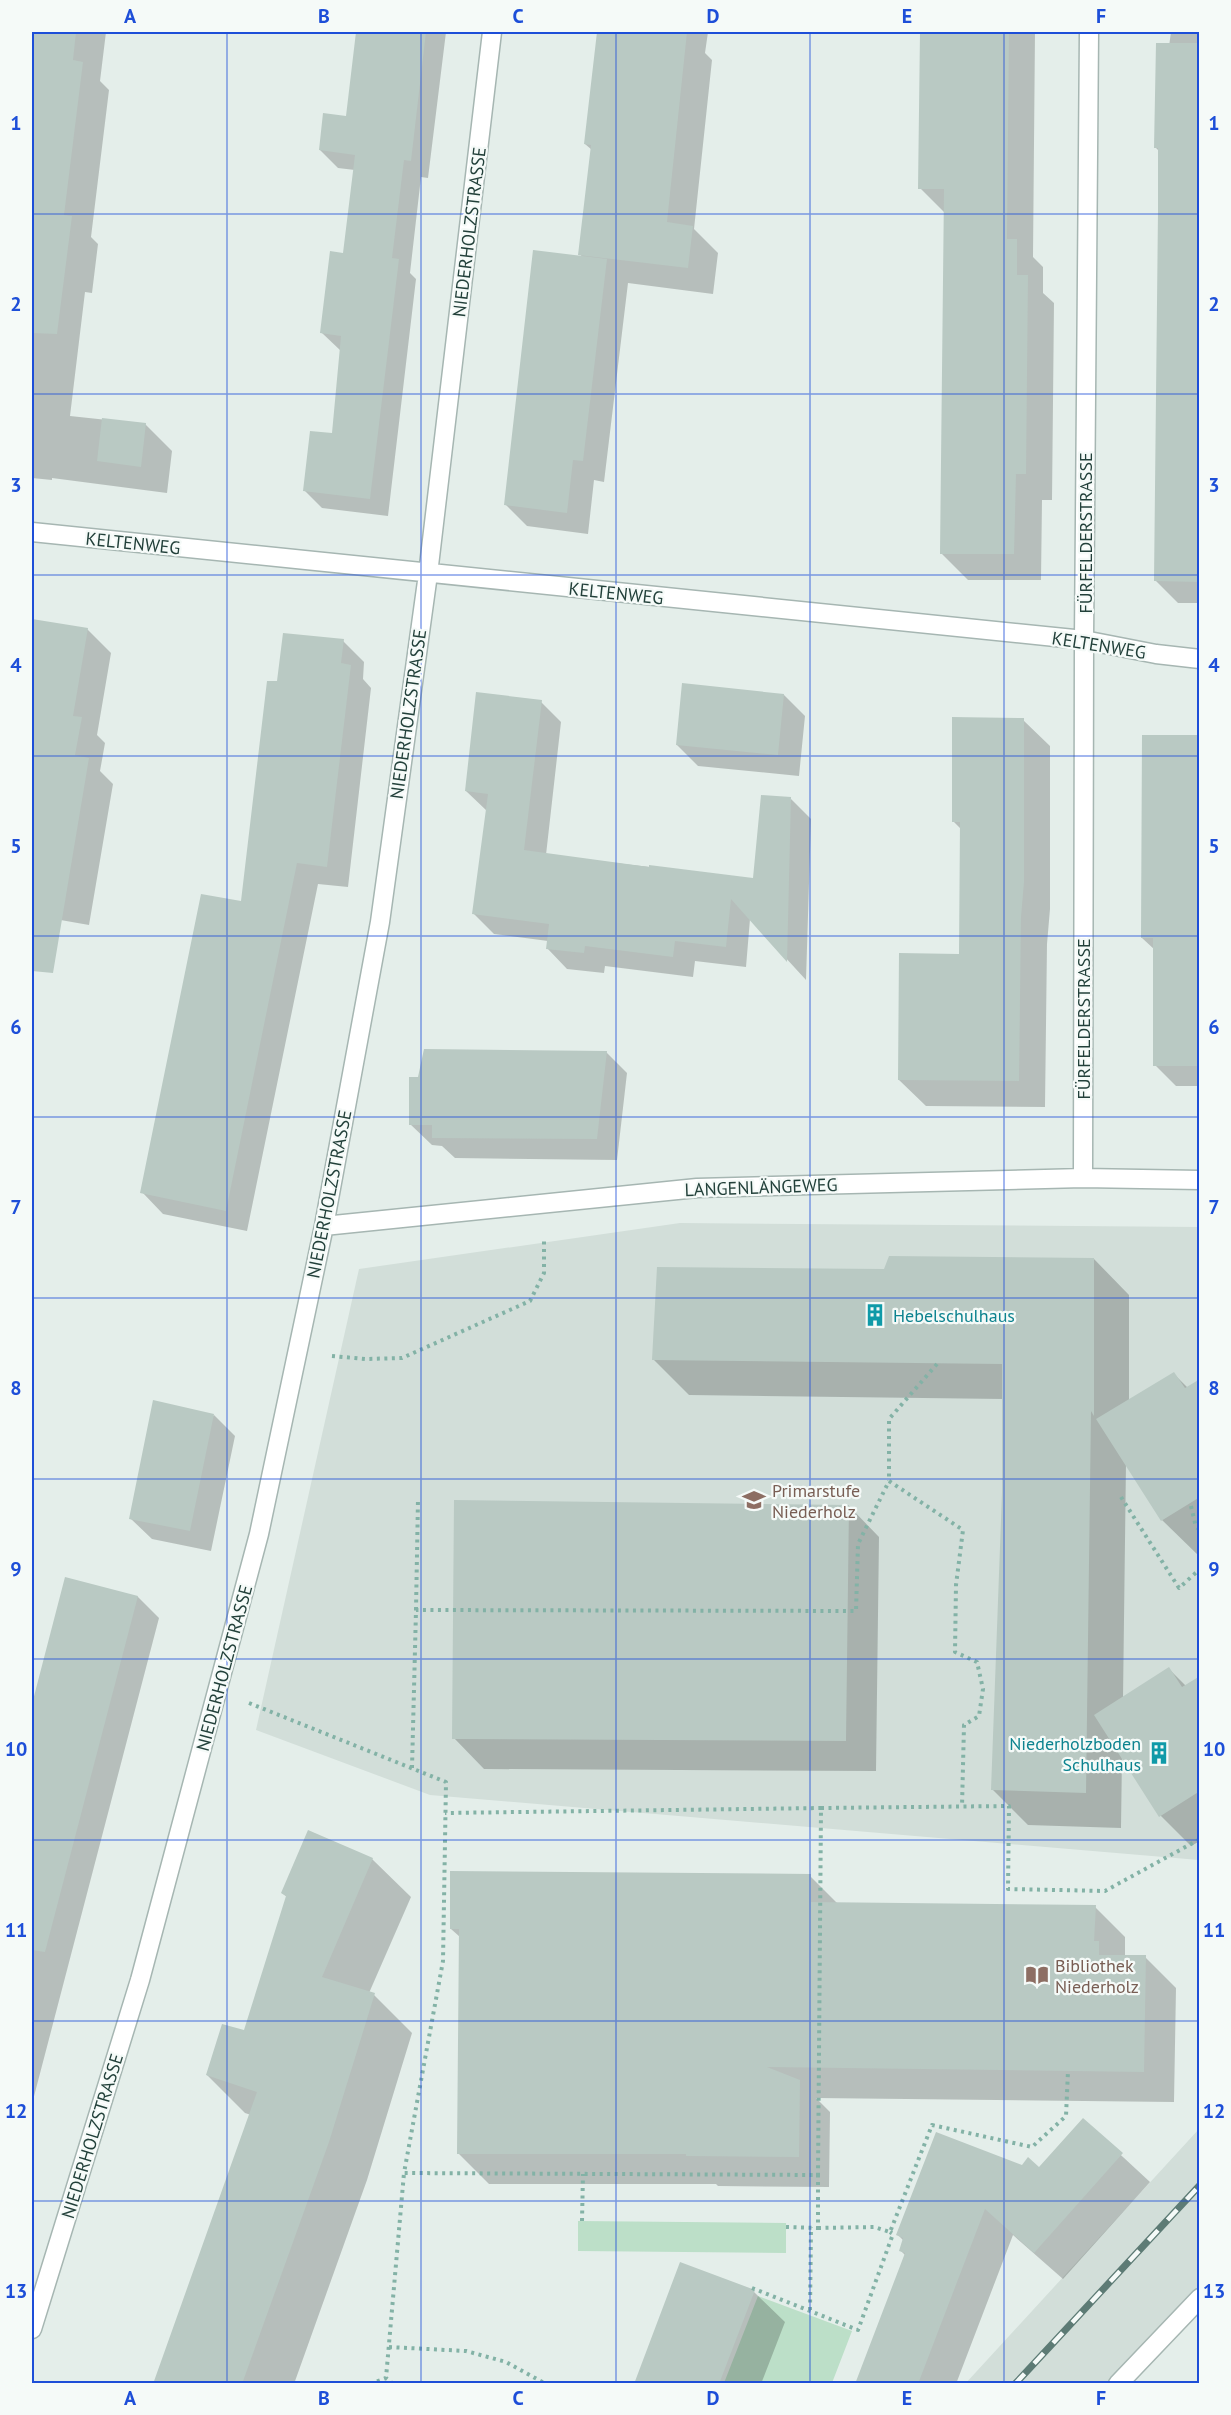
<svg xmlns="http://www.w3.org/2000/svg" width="1231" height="2415" viewBox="0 0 1231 2415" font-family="'PT Sans',sans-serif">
<rect width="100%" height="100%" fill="#e4eeea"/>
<!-- built -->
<path fill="#d2ded9" d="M680 1223 1199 1227V1860L430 1795 256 1730 359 1269Z
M1199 2129V2298L1118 2383 965 2384Z"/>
<!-- green -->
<path fill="#bcdfc8" d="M578 2221 786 2223V2253L578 2251Z
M758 2296 852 2331 832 2383H724Z"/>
<!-- shadow -->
<path fill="#0003" d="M32 32H106L100 81 109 90 91 237 98 244 92 293 85 292 70 416 145 424 172 451 167 493 52 478V480L32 478Z
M358 32H446L428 178 421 177 410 273 416 279 388 516 322 508 304 490 333 435 341 351 322 333 344 254 355 170 338 168 320 150 347 117Z
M599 32H708L705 53 712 60 694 229 718 253 713 294 628 283 604 482 594 480 588 534 527 526 506 505 583 258 580 254 592 150 585 144Z
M921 32H1035L1033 257 1043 267V293L1054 303 1052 500H1042L1041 580H968L941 553 945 213 920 188Z
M1171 32H1200V603H1178L1156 581 1159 151 1155 147Z
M32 620 87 629 111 653 97 735 105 743 100 771 113 784 89 925 32 915Z
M343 641 364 662 363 679 371 688 348 887 318 884 247 1231 163 1214 142 1192 242 903 279 682Z
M784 695 805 716 799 776 698 766 677 745Z
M541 702 561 722 546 855 754 879 791 799 811 819 806 980 750 919 746 967 695 961 693 977 605 966 604 973 567 969 547 948 548 941 494 934 474 914 487 811 466 791Z
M1023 720 1050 746V909L1047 944 1045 1107 926 1106 899 1080 960 955 962 830 953 821Z
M1200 736V1086H1176L1155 1065V950L1142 938Z
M606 1052 627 1073 617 1160 455 1158 442 1146 432 1145 410 1124Z
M1094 1259 1129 1295V1401L1174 1374 1188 1388 1200 1381V1557L1162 1520 1126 1463 1123 1698 1169 1669 1186 1686 1200 1677V1841L1191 1846 1161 1816 1122 1756 1121 1828 1028 1825 993 1790 1003 1493V1399L689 1395 654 1360 885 1271Z
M214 1415 235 1436 211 1551 152 1539 130 1518Z
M849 1506 879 1537 876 1771 484 1769 454 1738Z
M66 1579 138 1597 159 1618 32 2104V1710Z
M372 1859 411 1897 369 1993 374 1995 412 2033 367 2180 294 2384H154L251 2115 245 2113 207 2075 245 2032 287 1897 282 1893Z
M810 1876 838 1904 1095 1907 1125 1937V1957H1145L1176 1988 1174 2102 816 2098 830 2112 829 2187 718 2186 716 2184H489L458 2153 460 1937 451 1929Z
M1083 2120 1150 2182 1063 2279 1013 2235 956 2384H856L906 2256 901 2251 904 2241 898 2235 1022 2166 1039 2169Z
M754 2292 785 2322 761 2384H635Z"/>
<!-- building -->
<path fill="#b9c9c3" d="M32 32H76L73 60 83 62 64 215 72 216 57 334 32 333Z
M356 32H426L411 161 404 160 392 258 399 259 370 499 303 491 310 431 332 433 341 336 320 333 330 251 343 253 355 155 319 150 323 113 346 116Z
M597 32H687L667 222 693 226 688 268 578 255 591 145 584 144Z
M920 32H1009L1007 239H1017V275H1028L1026 474H1016L1014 554H940L944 189H918Z
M1156 43H1200V582L1154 581 1158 211V148H1154Z
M533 250 607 259 583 461 573 460 567 513 504 505Z
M102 418 146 423 141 467 97 461Z
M32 619 88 628 73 716 82 717 75 755 89 758 53 973 32 971Z
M283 633 344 639 341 663 351 665 327 867 297 863 226 1211 140 1193 201 894 241 901 267 681H277Z
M682 683 784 694 778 755 676 745Z
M476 692 542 700 524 850 649 867V865L753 878 761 795 791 797 787 962 731 899 726 947 675 941 673 957 585 946 584 953 546 949 549 924 472 914 488 794 465 791Z
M952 717 1024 718V882L1021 917 1019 1081 898 1080 899 953 959 954 960 822H952Z
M1142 735H1200V1066H1153V938H1141Z
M424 1049 607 1051 597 1139 432 1138V1125H409V1077H418Z
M889 1256 1094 1258V1416L1091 1411 1086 1793 991 1790 1002 1493V1364L652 1360 657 1267 884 1269Z
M1174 1372 1185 1388 1200 1379V1497L1161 1521 1096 1419Z
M153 1400 214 1414 190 1531 129 1519Z
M454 1500 849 1505 846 1741 452 1739Z
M65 1577 138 1596 45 1952 32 1950V1704Z
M1169 1667 1182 1687 1200 1676V1791L1159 1817 1094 1715Z
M308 1830 373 1858 322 1977 375 1993 329 2142 242 2384H153L257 2092 206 2075 222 2024 244 2030 286 1896 281 1893Z
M450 1871 811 1874V1902L1096 1905 1094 1941H1099V1955H1146L1144 2072 767 2067 800 2080 799 2157 686 2156V2154H457L459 1929H450Z
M1083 2118 1123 2153 1034 2253 985 2209 918 2384H855L905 2253 899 2251 903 2238 896 2235 936 2132 1022 2165 1028 2157 1039 2167Z
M680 2262 755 2290 719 2384H634Z"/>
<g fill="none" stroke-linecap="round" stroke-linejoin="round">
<!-- minor casing -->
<g stroke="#a6b6b2" stroke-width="21">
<path id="minor" d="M32 532 1084 640 1156 654 1200 659
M1083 1178 1084 640 1089 32
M324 1226 697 1188 1083 1178 1200 1180
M32 2329 140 1980 259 1534 324 1226 380 922 428 574 492 32
M1118 2384 1200 2298"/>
</g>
<!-- path -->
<path stroke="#83b2a6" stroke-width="4" stroke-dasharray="3 4.5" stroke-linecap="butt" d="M332 1356 365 1359 402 1358 530 1301 544 1273V1237
M937 1364 889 1419V1481L963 1530 956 1585 955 1652 977 1662 983 1689 979 1716 964 1725 962 1807
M1121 1497 1179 1588 1200 1569
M1191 1506 1196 1527 1200 1530
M416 1610 418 1499
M249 1703 446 1782 443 1961 404 2173 818 2175 821 1808 445 1813
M412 1768 416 1610 856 1611 858 1544 889 1481
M821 1808 1009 1806 1008 1889 1105 1891 1200 1839
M582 2221 583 2174
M786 2227 818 2228V2175
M818 2228 874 2227 890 2232 932 2125 1032 2147 1066 2116 1068 2071
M752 2288 858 2330 893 2234 890 2232
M810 2310 811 2227
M389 2347 466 2351 506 2362 546 2384
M370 2384 386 2378
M393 2384 386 2378 404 2173"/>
<!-- minor -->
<use href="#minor" stroke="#fff" stroke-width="18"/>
<!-- rail casing -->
<g stroke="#5d7b75" stroke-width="7">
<path id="rail" d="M1015 2384 1200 2185"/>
</g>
<!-- rail -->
<use href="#rail" stroke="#f5faf8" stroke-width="4.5" stroke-dasharray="14" stroke-linecap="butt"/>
</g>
<!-- grid -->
<path fill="none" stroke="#1d4ed8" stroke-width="1.5" stroke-opacity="0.55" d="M227 32V2384M421 32V2384M616 32V2384M810 32V2384M1004 32V2384M32 214H1200M32 394H1200M32 575H1200M32 756H1200M32 936H1200M32 1117H1200M32 1298H1200M32 1479H1200M32 1659H1200M32 1840H1200M32 2021H1200M32 2201H1200"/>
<!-- icons -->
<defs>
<g id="building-bare" transform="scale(1.8)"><path d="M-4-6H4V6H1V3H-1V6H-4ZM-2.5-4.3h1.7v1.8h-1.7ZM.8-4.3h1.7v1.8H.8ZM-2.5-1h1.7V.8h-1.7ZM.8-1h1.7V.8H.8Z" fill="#0f9aa8" stroke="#f5faf8" stroke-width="2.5" paint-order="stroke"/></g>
<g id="school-bare" transform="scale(1.8)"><path d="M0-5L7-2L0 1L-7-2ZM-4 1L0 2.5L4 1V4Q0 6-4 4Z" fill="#8d6e63" stroke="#f5faf8" stroke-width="2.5" paint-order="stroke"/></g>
<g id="library-bare" transform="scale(1.8)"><path d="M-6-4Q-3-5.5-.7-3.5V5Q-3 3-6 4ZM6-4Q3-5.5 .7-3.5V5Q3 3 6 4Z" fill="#8d6e63" stroke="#f5faf8" stroke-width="2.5" paint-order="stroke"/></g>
</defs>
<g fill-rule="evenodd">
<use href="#building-bare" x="875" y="1315"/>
<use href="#school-bare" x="754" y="1500"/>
<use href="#building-bare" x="1159" y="1753"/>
<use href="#library-bare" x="1037" y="1975"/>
</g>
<g text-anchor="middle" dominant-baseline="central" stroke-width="4.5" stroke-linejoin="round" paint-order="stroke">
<!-- street labels -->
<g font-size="18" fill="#22403a" stroke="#f5faf8">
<text transform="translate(469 232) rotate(-83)">NIEDERHOLZSTRASSE</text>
<text transform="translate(1085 533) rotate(-90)">FÜRFELDERSTRASSE</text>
<text transform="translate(133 543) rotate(6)">KELTENWEG</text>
<text transform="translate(616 593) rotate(6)">KELTENWEG</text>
<text transform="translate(1099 645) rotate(9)">KELTENWEG</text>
<text transform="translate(408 714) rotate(-82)">NIEDERHOLZSTRASSE</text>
<text transform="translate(1083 1019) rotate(-90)">FÜRFELDERSTRASSE</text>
<text transform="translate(761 1187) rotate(-2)">LANGENLÄNGEWEG</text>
<text transform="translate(329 1194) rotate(-79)">NIEDERHOLZSTRASSE</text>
<text transform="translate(224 1668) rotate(-75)">NIEDERHOLZSTRASSE</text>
<text transform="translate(92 2136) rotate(-73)">NIEDERHOLZSTRASSE</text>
</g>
<!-- culture labels -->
<g font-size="18" fill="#0d838f" stroke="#f5faf8" text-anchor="start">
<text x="893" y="1315">Hebelschulhaus</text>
<text x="1141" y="1743" text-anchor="end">Niederholzboden<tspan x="1141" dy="21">Schulhaus</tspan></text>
</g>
<!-- education labels -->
<g font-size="18" fill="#785e54" stroke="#f5faf8" text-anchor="start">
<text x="772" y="1490">Primarstufe<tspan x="772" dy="21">Niederholz</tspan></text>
<text x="1055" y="1965">Bibliothek<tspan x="1055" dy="21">Niederholz</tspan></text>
</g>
</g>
<!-- border -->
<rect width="1231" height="2415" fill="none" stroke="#f5faf8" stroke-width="66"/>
<rect x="33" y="33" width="1165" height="2349" fill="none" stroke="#1d4ed8" stroke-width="2"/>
<g font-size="20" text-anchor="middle" font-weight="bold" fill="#1d4ed8">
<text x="130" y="23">A</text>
<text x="324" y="23">B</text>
<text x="518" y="23">C</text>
<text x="713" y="23">D</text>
<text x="907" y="23">E</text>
<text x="1101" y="23">F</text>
<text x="16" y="130">1</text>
<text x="1214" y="130">1</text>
<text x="16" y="311">2</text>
<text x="1214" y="311">2</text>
<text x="16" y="492">3</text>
<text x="1214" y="492">3</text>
<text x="16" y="672">4</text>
<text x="1214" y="672">4</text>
<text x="16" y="853">5</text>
<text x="1214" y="853">5</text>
<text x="16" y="1034">6</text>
<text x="1214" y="1034">6</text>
<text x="16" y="1214">7</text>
<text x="1214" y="1214">7</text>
<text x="16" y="1395">8</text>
<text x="1214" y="1395">8</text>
<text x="16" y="1576">9</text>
<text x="1214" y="1576">9</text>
<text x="16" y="1756">10</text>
<text x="1214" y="1756">10</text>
<text x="16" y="1937">11</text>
<text x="1214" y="1937">11</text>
<text x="16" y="2118">12</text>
<text x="1214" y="2118">12</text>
<text x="16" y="2298">13</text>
<text x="1214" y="2298">13</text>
<text x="130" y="2405">A</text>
<text x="324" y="2405">B</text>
<text x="518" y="2405">C</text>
<text x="713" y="2405">D</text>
<text x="907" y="2405">E</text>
<text x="1101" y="2405">F</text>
</g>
</svg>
